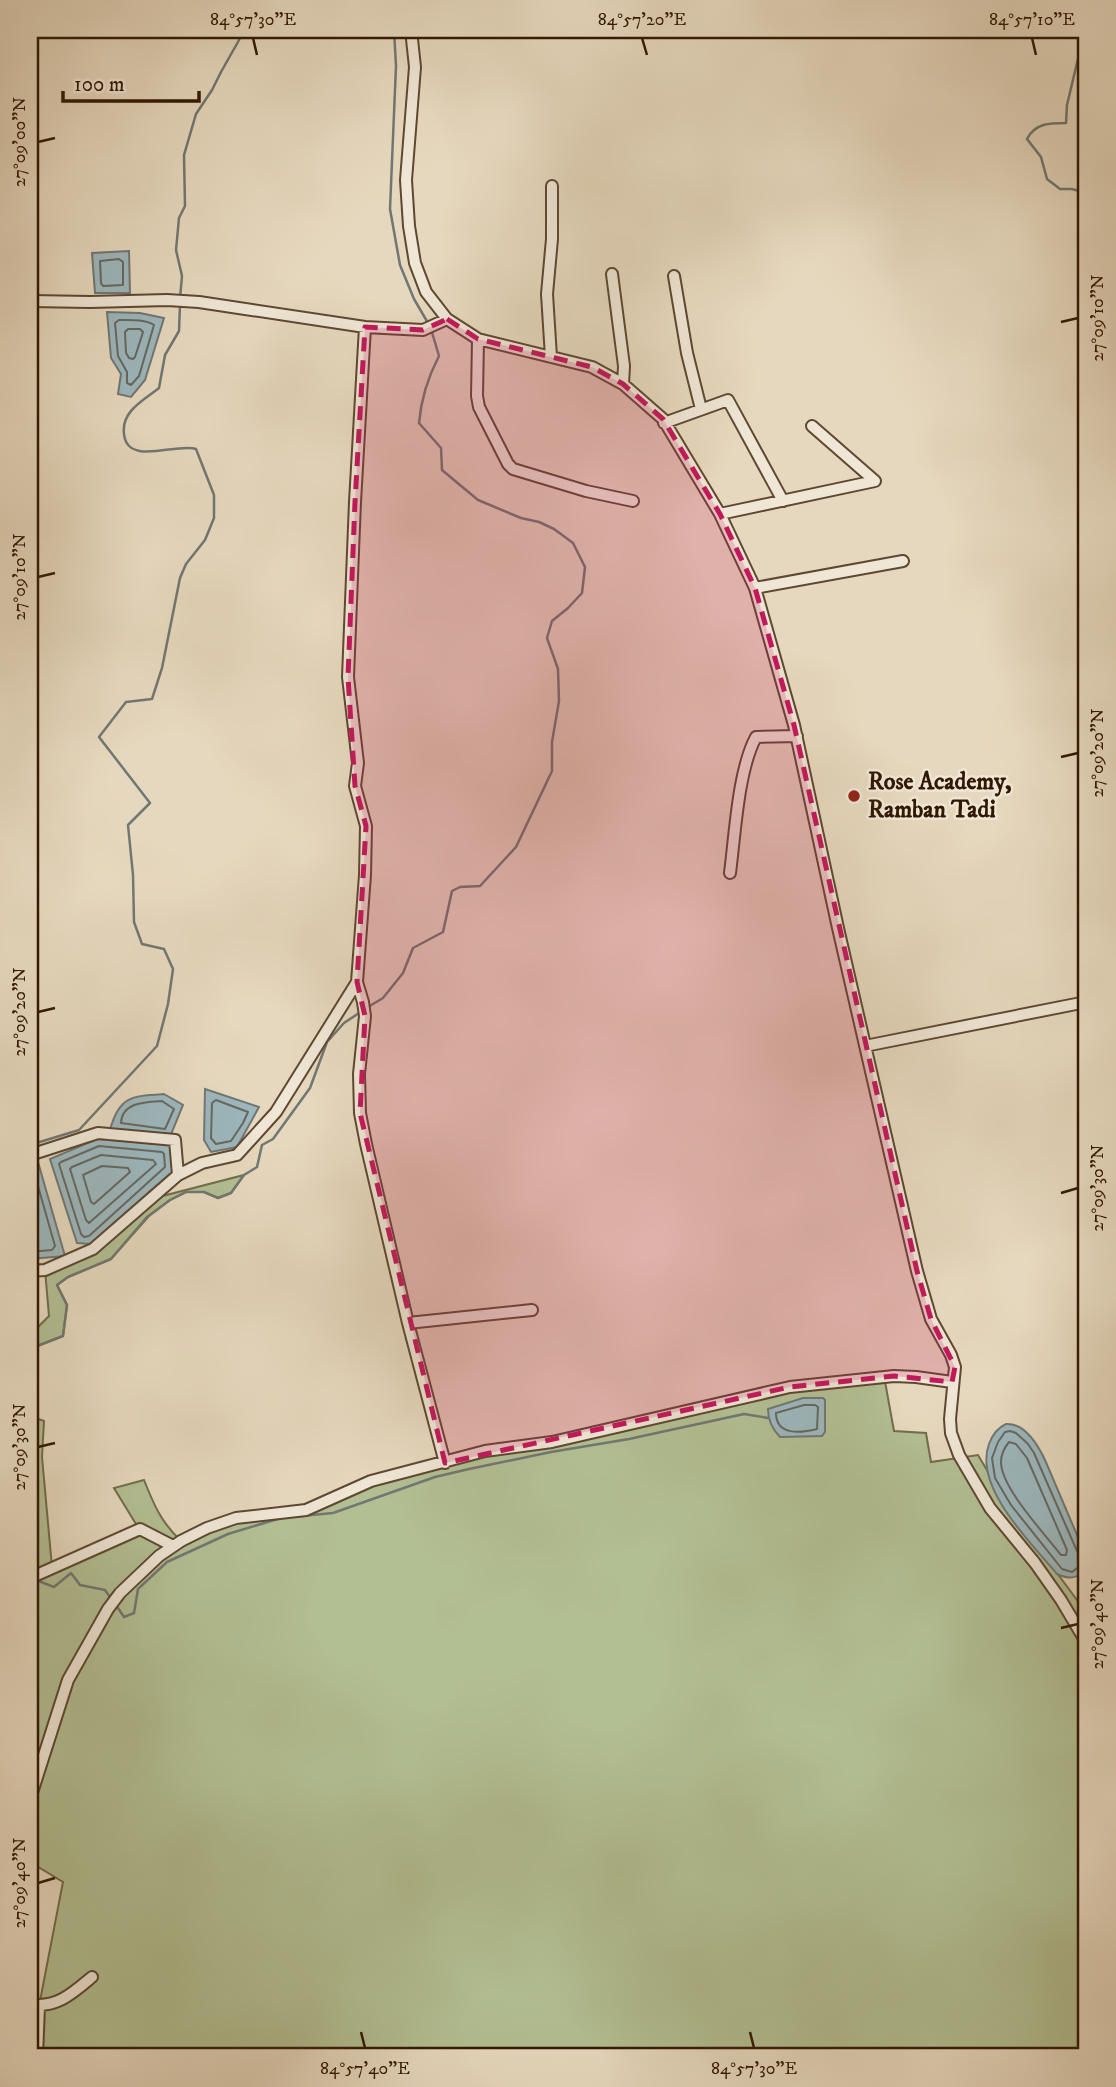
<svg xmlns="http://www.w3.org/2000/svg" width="1116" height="2087" viewBox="0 0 1116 2087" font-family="'IM FELL DW Pica',serif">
<rect width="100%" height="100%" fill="#e6d8be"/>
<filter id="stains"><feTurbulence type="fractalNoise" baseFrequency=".00286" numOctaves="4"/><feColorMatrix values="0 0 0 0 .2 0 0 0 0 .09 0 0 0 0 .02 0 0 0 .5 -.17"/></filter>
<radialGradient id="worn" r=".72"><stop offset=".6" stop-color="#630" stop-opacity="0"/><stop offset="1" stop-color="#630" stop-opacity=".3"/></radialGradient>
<!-- green -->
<path fill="#b2bf93" stroke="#726c4b" stroke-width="2" d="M244 1175 231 1193 218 1198 204 1192H186L170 1200 149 1216 111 1259 68 1277 57 1285 67 1305 63 1336 32 1348 33 1367 30 1371V1335L49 1316 45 1270 93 1249 151 1199Z
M884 1376 894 1431 926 1433 931 1462 978 1455 1013 1514 1086 1612V2057H37L39 2006 63 1882 30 1862V1799L34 1783 30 1782V1416L44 1421 42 1457 52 1567 139 1529 114 1488 144 1480C154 1505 161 1522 181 1541L207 1528 306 1510 371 1481 741 1397Z"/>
<!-- water -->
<path fill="#9cb7bd" stroke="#717773" stroke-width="2" d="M129 251 130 293H95L92 253Z
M107 312 140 313 164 318 145 380 131 397 118 394 121 374 111 358Z
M205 1089 259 1107 237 1147 211 1152 204 1140Z
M164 1094 183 1105 170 1137 110 1130C119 1096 132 1096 164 1094Z
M97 1139 170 1145 173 1171 90 1244 77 1243 50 1159Z
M38 1162 65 1256 30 1259V1163Z
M803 1398H823L825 1400V1432L822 1436 780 1437C772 1429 768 1420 768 1409Z
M1006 1424C1025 1423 1038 1445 1045 1460L1086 1556C1087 1576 1074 1582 1057 1574 1032 1544 973 1487 989 1444 992 1436 997 1428 1006 1424Z"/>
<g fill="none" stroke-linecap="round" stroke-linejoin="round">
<!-- shore -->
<path stroke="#666860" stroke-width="2" d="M119 259 123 262V285L103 286 101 283 100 261Z
M119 320C130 320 145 319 154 325L139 376 131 385 127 383V372L118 356 115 323Z
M128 329H140L143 332 135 357 133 359 129 358 126 353 125 332Z
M216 1100 248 1112 243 1123 231 1141 216 1144 211 1138 212 1103Z
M162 1101 174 1109 165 1129 121 1123C122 1102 146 1102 162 1101Z
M99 1146 162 1152 164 1154 165 1167 89 1236 84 1237 81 1234 59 1164 61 1162Z
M101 1155 153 1160 156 1164 89 1223 86 1220 70 1169 72 1167Z
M102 1166 128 1168 130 1172 94 1204 91 1202 83 1175Z
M30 1170 34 1172 55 1246 52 1250 30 1252
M804 1405H815L818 1407 817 1429C801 1433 776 1436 776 1413Z
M1009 1442 1016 1444 1027 1458 1067 1550 1066 1555H1061C1045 1534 1001 1488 1001 1462 1001 1454 1004 1448 1009 1442Z
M1086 1556 1081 1555 1077 1551 1034 1453 1028 1444 1016 1433 1010 1431 1005 1432 998 1442 992 1458 995 1478 1011 1505 1062 1569 1072 1572 1081 1565 1086 1564"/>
<!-- stream -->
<path stroke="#717773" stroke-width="2.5" d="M394 30 396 66 390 209 400 265 414 299 428 323
M1078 30 1081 46 1067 105 1066 123C1050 123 1035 123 1027 139L1041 157 1047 179 1060 189H1072L1086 193
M180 298 182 276 176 250 179 218 185 206 184 155 196 114 212 90 221 72 243 33 247 30
M368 1007 383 998 403 973 413 948 443 932 452 891 460 887 480 886 516 847 552 771V742L559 701 558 669 547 638 552 621 568 608 582 593 585 567 573 543 554 529 539 522 521 518 478 500 442 470 441 448 419 423C421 400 428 377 439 356L431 329
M30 1145 79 1130 157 1046 168 1004 173 969 164 949 142 944 134 922 133 875 128 825 150 803 99 737 126 702 152 699 162 668 180 578 186 564 205 540 214 518V495L196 449C178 442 127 467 124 434 121 411 144 400 159 388L165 355 179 331 180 305
M30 1372 33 1367 32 1348 63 1336 67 1305 57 1285 68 1277 111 1259 147 1217 170 1200 186 1192H204L218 1198 231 1193 244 1175 257 1167 262 1145 273 1139 310 1088 327 1042 344 1023 362 1011
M36 1580 54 1587 71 1573 80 1585 105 1590 112 1600
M116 1605 124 1617 134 1613 138 1589 167 1562 228 1534 281 1518 333 1513 435 1477 469 1469 551 1452 629 1439 744 1414 768 1418"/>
<!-- minor casing -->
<g stroke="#5e4832" stroke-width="14">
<path id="minor" d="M411 30 415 67 406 180 409 226 415 263 426 292 447 319 478 339 592 367 623 384 663 419 720 514 755 588 794 725 838 928 917 1271 931 1319 951 1355 955 1367 950 1419 951 1433 959 1455 990 1508 1035 1563 1061 1600 1086 1642
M612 274 624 366 623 384
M674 276 687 353 701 409
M30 301 90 302 167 300 199 302 365 327 423 330 447 319
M365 327 355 502 348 677 358 763 355 786 366 826 365 875 357 982 363 1002 365 1016 359 1074 360 1113 366 1144 408 1323 445 1463
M478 339 477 396 479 407 508 464 513 469 586 491 633 501
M551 357 547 294 552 239V186
M664 423 728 400 783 501
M720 514 875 481 812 426
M755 588 903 561
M730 873C735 835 738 770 756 737L797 736
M865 1046 1086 1002
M30 1155 98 1133 175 1140 178 1175
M30 1271 45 1270 93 1249 178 1175 202 1163 237 1155 276 1112 357 982
M408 1323 532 1310
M30 1578 140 1529 173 1546
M30 1799 68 1680 108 1609 120 1593 159 1556 181 1541 207 1528 236 1518 306 1510 371 1481 485 1451 552 1442 790 1387 894 1376 916 1377 952 1382
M30 2004C56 2009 73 1993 92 1977
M37 2057 39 2006"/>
</g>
<!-- minor -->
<use href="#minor" stroke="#efe6d5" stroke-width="10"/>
</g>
<!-- marked area -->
<path fill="#c2185b" fill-opacity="0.2" stroke="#c2185b" stroke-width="5" stroke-dasharray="14 9" stroke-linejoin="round" d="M447 319 478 339 592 367 623 384 663 419 720 514 755 588 794 725 917 1271 931 1319 955 1367 952 1382 894 1376 790 1387 445 1463 360 1113 365 1016 357 982 366 826 355 786 348 677 355 502 365 327 423 330Z"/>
<!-- ticks -->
<path fill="none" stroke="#311803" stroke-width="2.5" d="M253 38 257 55M642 38 647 55M1032 38 1036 55M38 142 55 138M1061 322 1078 318M38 577 55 573M1061 757 1078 753M38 1012 55 1008M1061 1193 1078 1188M38 1447 55 1443M1061 1628 1078 1624M38 1883 55 1878M361 2032 365 2048M750 2032 754 2048"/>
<!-- markers -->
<circle fill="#8f2418" stroke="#efe6d5" stroke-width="2.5" cx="854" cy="796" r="7"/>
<g text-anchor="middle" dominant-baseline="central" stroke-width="5" stroke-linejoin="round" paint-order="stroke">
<!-- poi labels -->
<g font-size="24" font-weight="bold" fill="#311803" stroke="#efe6d5" text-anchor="start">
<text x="868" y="782">Rose Academy,<tspan x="868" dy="28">Ramban Tadi</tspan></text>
</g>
</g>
<!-- margin -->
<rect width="1116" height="2087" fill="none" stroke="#e6d8be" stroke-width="77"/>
<!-- scale -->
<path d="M63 91v10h136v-10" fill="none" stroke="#311803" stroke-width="3.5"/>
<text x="74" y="91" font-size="21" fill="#311803" stroke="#efe6d5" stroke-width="5" paint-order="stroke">100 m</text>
<rect x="38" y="38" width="1040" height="2010" fill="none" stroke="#311803" stroke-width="2.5"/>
<g font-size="18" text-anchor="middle" fill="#311803">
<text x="253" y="25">84°57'30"E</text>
<text x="642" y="25">84°57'20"E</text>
<text x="1032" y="25">84°57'10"E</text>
<text transform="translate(19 142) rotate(-90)" y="6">27°09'00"N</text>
<text transform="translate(1097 318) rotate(-90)" y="6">27°09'10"N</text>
<text transform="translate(19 577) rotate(-90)" y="6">27°09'10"N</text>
<text transform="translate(1097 753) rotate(-90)" y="6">27°09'20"N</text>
<text transform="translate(19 1012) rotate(-90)" y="6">27°09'20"N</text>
<text transform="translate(1097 1188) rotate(-90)" y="6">27°09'30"N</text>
<text transform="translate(19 1447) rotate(-90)" y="6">27°09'30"N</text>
<text transform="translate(1097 1624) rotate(-90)" y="6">27°09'40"N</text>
<text transform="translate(19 1883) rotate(-90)" y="6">27°09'40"N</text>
<text x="365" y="2074">84°57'40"E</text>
<text x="754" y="2074">84°57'30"E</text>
</g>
<rect width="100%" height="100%" filter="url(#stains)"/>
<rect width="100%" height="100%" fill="url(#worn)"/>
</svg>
